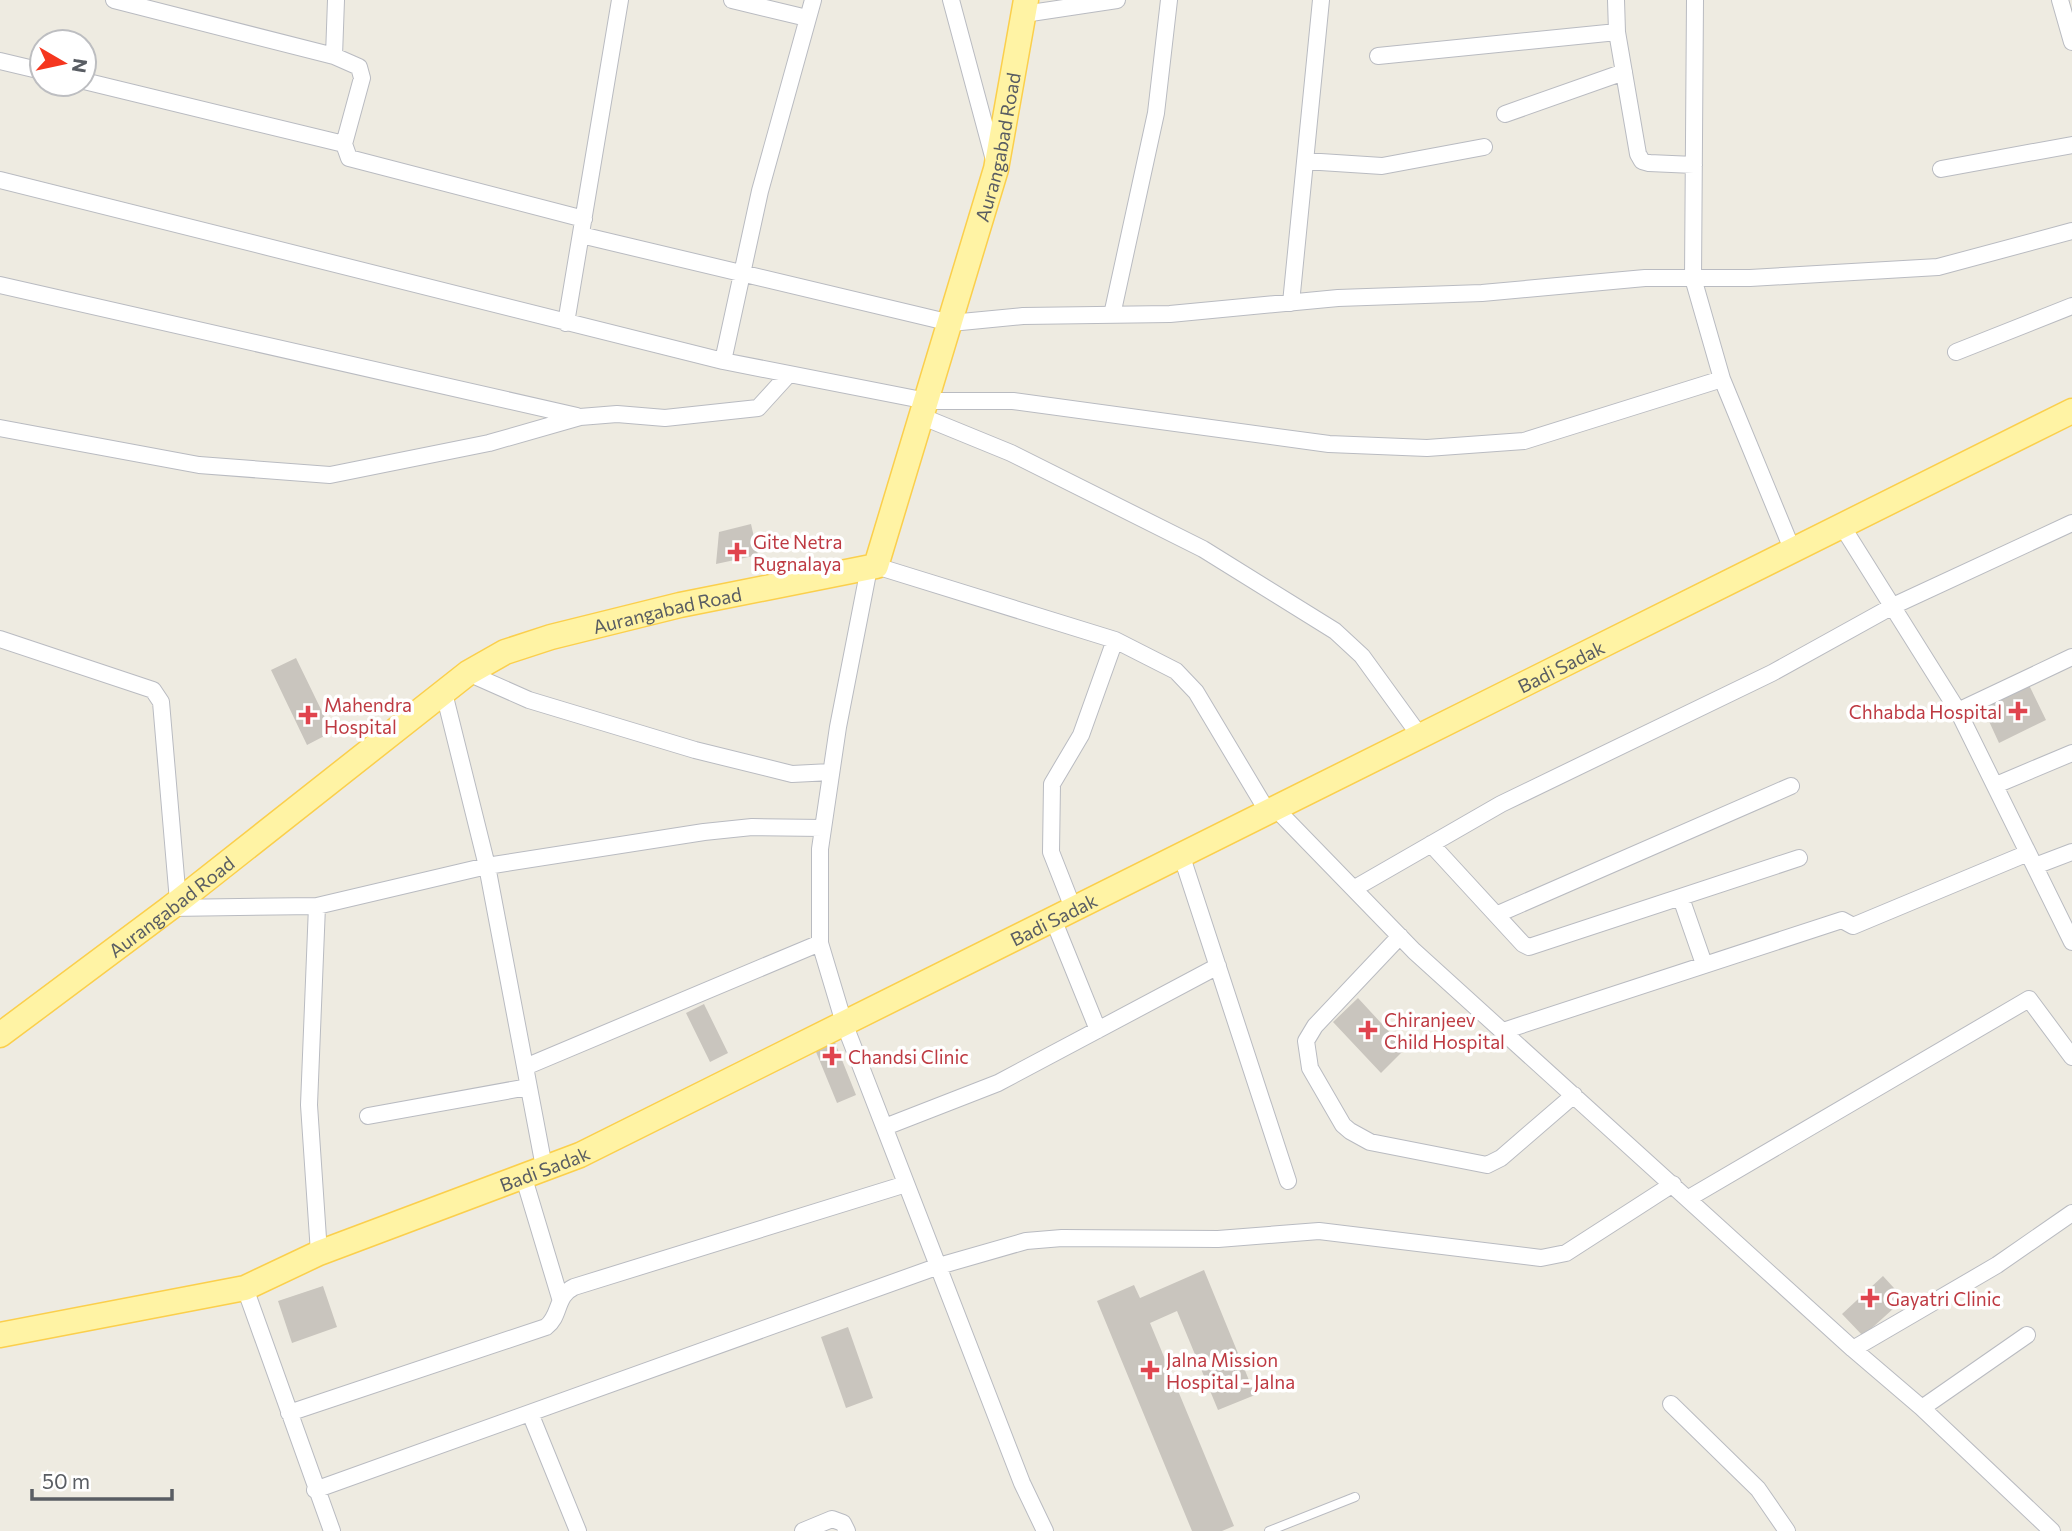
<svg xmlns="http://www.w3.org/2000/svg" width="2072" height="1531" viewBox="0 0 2072 1531" font-family="Commissioner,sans-serif">
<rect width="100%" height="100%" fill="#eeebe1"/>
<!-- building -->
<path fill="#c9c5be" d="M751 524 758 555 716 564 719 532Z
M296 658 332 732 307 745 271 670Z
M2028 683 2046 720 1999 743 1982 706Z
M1358 998 1405 1049 1381 1073 1333 1022Z
M704 1004 728 1053 710 1062 686 1013Z
M834 1040 856 1095 837 1103 814 1047Z
M1204 1270 1255 1395 1218 1410 1177 1311 1150 1323 1234 1526 1222 1531H1192L1097 1301 1134 1285 1140 1298Z
M1883 1276 1904 1299 1863 1336 1842 1314Z
M323 1286 337 1327 292 1343 278 1301Z
M848 1327 873 1398 846 1408 821 1337Z"/>
<g fill="none" stroke-linecap="round" stroke-linejoin="round">
<!-- service casing -->
<g stroke="#b9bbc1" stroke-width="10">
<path id="service" d="M1269 1531 1355 1497"/>
</g>
<!-- minor casing -->
<g stroke="#b9bbc1" stroke-width="18">
<path id="minor" d="M114 0 334 56 359 67 362 78 344 144 349 158 584 219
M732 0 807 18
M951 0 994 160
M1616 0 1617 32 1638 154 1642 161 1649 163 1694 165
M1695 0 1693 278 1722 379 1792 549
M2060 0 2072 42
M1024 14 1117 0
M334 56 336 0
M1378 56 1617 32
M0 61 42 71
M84 81 344 144
M1505 114 1624 72
M1305 161 1382 166 1484 147
M1941 169 2072 145
M0 180 723 361 927 401H1013L1329 444 1427 448 1524 441 1722 379
M581 235 951 323 1023 316 1170 314 1338 298 1482 293 1645 278H1750L1938 267 2072 231
M0 285 577 416
M1291 303 1321 0
M1112 315 1156 113 1169 0
M566 323 620 0
M1956 352 2072 306
M723 361 760 191 813 0
M923 417 1011 453 1203 549 1335 631 1362 656 1420 736
M0 428 199 465 330 475 489 443 580 417 617 414 665 418 758 408 788 375
M1842 526 1958 711 2072 942
M876 566 1115 640 1176 671 1196 692 1269 814
M869 568 838 727 820 849V943L844 1023 1022 1483 1045 1531
M0 639 153 690 161 702 178 901
M468 673 529 700 695 750 792 774 831 772
M444 693 487 866 544 1167
M1958 711 2072 657
M1996 785 2072 753
M1277 810 1414 951 1853 1349 1922 1408 2052 1531
M1431 844 1523 944 1529 947 1799 858
M1181 854 1288 1181
M2035 866 2072 852
M1355 888 1501 804 1772 673 1893 606 2072 523
M1681 898 1704 964
M317 906 309 1105 319 1253
M170 908 317 906 487 866 704 832 752 827 823 828
M1073 908 1051 852 1052 784 1081 735 1115 640
M1498 914 1791 786
M1053 919 1098 1030
M1400 936 1315 1026 1306 1041 1310 1068 1343 1125 1350 1131 1370 1142 1487 1165 1501 1158 1574 1095
M1503 1031 1842 920 1853 926 2028 853
M525 1067 820 943
M368 1116 528 1087
M885 1127 998 1083 1218 966
M523 1175 560 1298
M1689 1198 2029 999 2072 1057
M245 1288 332 1531
M1853 1349 1997 1265 2072 1213
M1671 1404 1758 1489 1787 1531
M1922 1408 2027 1335
M289 1413 546 1327C561 1316 555 1296 574 1287L906 1184
M530 1413 578 1531
M315 1490 939 1266 1026 1241 1062 1238 1218 1239 1319 1231 1541 1258 1566 1253 1673 1184
M803 1531 832 1519 843 1523 847 1531"/>
</g>
<!-- primary casing -->
<g stroke="#fbcf4c" stroke-width="27">
<g id="primary">
<path id="s1" d="M0 1035 170 908 468 673 505 652 551 637 680 605 876 566 996 169 1026 0"/>
<path id="s2" d="M0 1335 245 1288 319 1253 580 1155 2072 411"/>
</g>
</g>
<!-- service -->
<use href="#service" stroke="#fff" stroke-width="8"/>
<!-- minor -->
<use href="#minor" stroke="#fff" stroke-width="16"/>
<!-- primary -->
<use href="#primary" stroke="#fff3a4" stroke-width="24"/>
</g>
<!-- markers -->
<g fill="#e0444e" stroke="#fff" stroke-width="2.5">
<path d="M733.5 541.5h7v7h7v7h-7v7h-7v-7h-7v-7h7z"/>
<path d="M2014.5 700.5h7v7h7v7h-7v7h-7v-7h-7v-7h7z"/>
<path d="M304.5 704.5h7v7h7v7h-7v7h-7v-7h-7v-7h7z"/>
<path d="M1364.5 1019.5h7v7h7v7h-7v7h-7v-7h-7v-7h7z"/>
<path d="M828.5 1045.5h7v7h7v7h-7v7h-7v-7h-7v-7h7z"/>
<path d="M1866.5 1287.5h7v7h7v7h-7v7h-7v-7h-7v-7h7z"/>
<path d="M1146.5 1359.5h7v7h7v7h-7v7h-7v-7h-7v-7h7z"/>
</g>
<g text-anchor="middle" dominant-baseline="central" stroke-width="7" stroke-linejoin="round" paint-order="stroke">
<!-- street labels -->
<g font-size="19" fill="#595d63" stroke="#fff">
<text stroke="none"><textPath href="#s1" startOffset="1452">Aurangabad Road</textPath></text>
<text stroke="none"><textPath href="#s1" startOffset="802">Aurangabad Road</textPath></text>
<text stroke="none"><textPath href="#s2" startOffset="1706">Badi Sadak</textPath></text>
<text stroke="none"><textPath href="#s1" startOffset="214">Aurangabad Road</textPath></text>
<text stroke="none"><textPath href="#s2" startOffset="1139">Badi Sadak</textPath></text>
<text stroke="none"><textPath href="#s2" startOffset="572">Badi Sadak</textPath></text>
</g>
<!-- health labels -->
<g font-size="19" fill="#be3a42" stroke="#fff" text-anchor="start">
<text x="753" y="541">Gite Netra<tspan x="753" dy="22">Rugnalaya</tspan></text>
<text x="324" y="704">Mahendra<tspan x="324" dy="22">Hospital</tspan></text>
<text x="2002" y="711" text-anchor="end">Chhabda Hospital</text>
<text x="1384" y="1019">Chiranjeev<tspan x="1384" dy="22">Child Hospital</tspan></text>
<text x="848" y="1056">Chandsi Clinic</text>
<text x="1886" y="1298">Gayatri Clinic</text>
<text x="1166" y="1359">Jalna Mission<tspan x="1166" dy="22">Hospital - Jalna</tspan></text>
</g>
</g>
<!-- north arrow -->
<g transform="translate(63 63) rotate(99)"><circle r="33" fill="#ffffff" stroke="#bdbec1" stroke-width="2"/>
<path d="M0-5L12 26L0 18L-12 26Z" fill="#f5361f"/>
<text y="-10" font-size="19" font-weight="bold" text-anchor="middle" fill="#595d63">N</text>
</g>
<!-- scale -->
<path d="M32 1489v10h140v-10" fill="none" stroke="#595d63" stroke-width="3.5"/>
<text x="42" y="1489" font-size="21" fill="#595d63" stroke="#ffffff" stroke-width="5" paint-order="stroke">50 m</text>
</svg>
